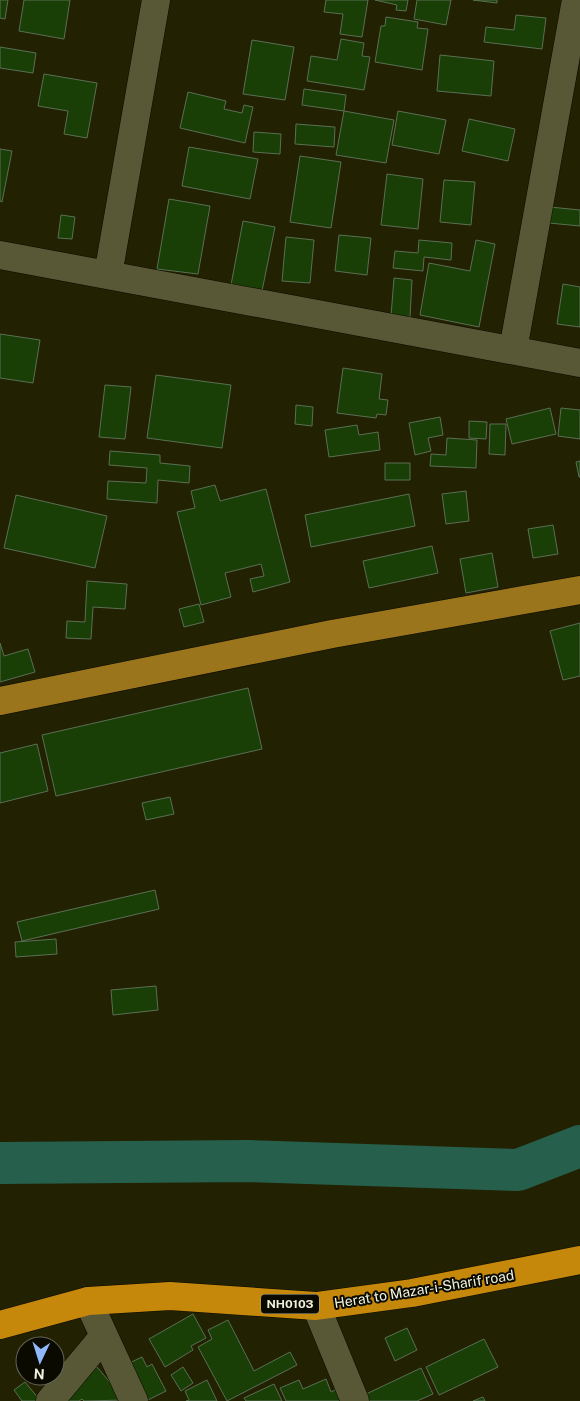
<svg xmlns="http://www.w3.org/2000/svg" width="580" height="1401" viewBox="0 0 580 1401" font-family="'Public Sans',sans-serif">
<rect width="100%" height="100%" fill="#222102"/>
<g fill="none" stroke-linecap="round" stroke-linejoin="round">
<!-- river -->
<path stroke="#26604c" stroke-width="42" d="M0 1163 248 1161 518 1170 580 1146"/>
</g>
<!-- building -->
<path fill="#193e06" stroke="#5b6f54" d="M0 0H8L5 19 0 18Z
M24 0H70L64 39 19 31Z
M326 0H368L362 37 340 34 343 14 324 12Z
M375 0H408L406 11 396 10 397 5Z
M417 0H451L446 25 414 19Z
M473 0H497V3Z
M516 15 546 18 542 49 484 42 486 27 514 30Z
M386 17 418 22 417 28 428 29 422 70 375 62 381 26H385Z
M341 39 364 43 362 56 370 57 364 90 307 81 311 56 337 60Z
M252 40 294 47 285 100 243 94Z
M0 47 36 53 33 73 0 68Z
M440 55 494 61 491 96 437 91Z
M44 74 97 83 87 138 64 134 68 111 38 106Z
M304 89 346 95 344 111 302 105Z
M188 92 226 101 224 109 242 113 244 105 253 107 245 143 180 128Z
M344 111 394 120 386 163 336 155Z
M398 111 446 120 439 154 392 145Z
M469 119 515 129 508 161 462 151Z
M296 124 335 127 334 147 295 144Z
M254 132 281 134 280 154 253 152Z
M189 147 258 159 250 199 182 186Z
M0 149 12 151 2 202 0 201Z
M300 156 341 162 331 228 290 222Z
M387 174 423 179 418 229 381 225Z
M444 180 475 182 471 225 440 222Z
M169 199 210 206 198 274 157 269Z
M550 207 580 210V226L549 223Z
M61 215 75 217 72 239 58 238Z
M243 221 275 227 262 291 231 285Z
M339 235 371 238 367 275 335 271Z
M286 237 314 240 310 283 282 281Z
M419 240 452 243 451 260 424 257 423 271 393 268 395 251 418 253Z
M476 240 495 244 479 327 420 315 429 263 470 271Z
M394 278 412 280 410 317 391 316Z
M563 284 580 287V327L557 324Z
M0 334 40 340 33 383 0 378Z
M343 368 382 374 379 399 388 400 386 415 377 414 376 418 337 413Z
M156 375 231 385 222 448 147 438Z
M105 385 131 387 125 439 99 437Z
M296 405 313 407 312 426 295 424Z
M550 408 556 434 512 444 506 419Z
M561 408 580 410V439L558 436Z
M440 417 443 435 428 438 431 451 415 455 409 423Z
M469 421 487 422 486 439 469 438Z
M490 424H506L505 455 489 454Z
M357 425 359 435 378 432 380 450 329 457 325 430Z
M447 438 477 440 476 468 430 466 431 454 446 455Z
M110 451 160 455V463L190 466 189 483 158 480 157 503 107 499 108 481 146 483 147 468 109 465Z
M580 461V477H579L576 462Z
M385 463H410V480H385Z
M215 485 220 501 266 489 290 582 253 592 250 579 264 576 261 564 225 573 231 597 201 605 177 512 195 508 191 491Z
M466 491 469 521 446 524 442 494Z
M409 494 415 526 311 547 305 515Z
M16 495 107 516 95 568 4 548Z
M553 525 558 554 533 558 528 529Z
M432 546 438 573 369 588 363 561Z
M492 553 498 587 466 593 460 559Z
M87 581 127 584 125 609 93 607 91 639 66 638 67 621 85 622Z
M199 604 204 622 184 627 179 609Z
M580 623V676L563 680 550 631Z
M0 643 4 656 28 649 35 672 0 682Z
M248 688 262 749 56 796 42 735Z
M37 744 48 791 0 803V753Z
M170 797 174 814 146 820 142 803Z
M155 890 159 909 22 941 17 922Z
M56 939 57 954 16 957 15 942Z
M156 986 158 1010 113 1015 111 990Z
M193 1314 206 1338 191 1346 193 1350 165 1367 149 1339Z
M228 1320 254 1371 290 1352 297 1365 227 1401 198 1347 212 1339 208 1330Z
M407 1328 417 1350 395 1361 385 1338Z
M484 1339 498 1367 439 1395 426 1367Z
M142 1357 147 1367 152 1364 166 1391 146 1401 123 1366Z
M97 1367 125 1400 84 1401 82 1399 79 1401H58Z
M183 1367 193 1383 181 1391 171 1375Z
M421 1368 433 1394 417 1401H367L364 1395Z
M326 1379 331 1392 337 1389 342 1401H286L280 1388 299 1380 303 1389Z
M207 1380 217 1401H186L189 1400 185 1391Z
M25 1382 39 1399 36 1401H22L14 1390Z
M274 1384 282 1401H246L244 1398Z
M483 1397 485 1401H473Z"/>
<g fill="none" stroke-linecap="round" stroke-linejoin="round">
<!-- minor casing -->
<g stroke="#0b0a00" stroke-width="29">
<path id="minor" d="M0 255 580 363
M108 275 156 0
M513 350 576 0
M88 1301 134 1401
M316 1306 355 1401
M50 1401 104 1336"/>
</g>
<!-- major casing -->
<g stroke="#0b0a00" stroke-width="29">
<path id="major" d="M0 701 332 634 580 590"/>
</g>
<!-- highway casing -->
<g stroke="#0b0a00" stroke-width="29">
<path id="highway" d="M0 1325 88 1301 170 1296 316 1306 412 1293 580 1260"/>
</g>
<!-- minor -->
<use href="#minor" stroke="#585837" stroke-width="28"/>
<!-- major -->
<use href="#major" stroke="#9a751c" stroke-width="28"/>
<!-- highway -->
<use href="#highway" stroke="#c6880a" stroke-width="28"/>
</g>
<g text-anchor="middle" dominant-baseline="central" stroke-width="4" stroke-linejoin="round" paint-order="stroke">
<!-- shield labels -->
<rect fill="#0a0a01" stroke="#acac9c" stroke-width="1" x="261" y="1294.5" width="58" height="19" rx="4"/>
<g font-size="12" font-weight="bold" fill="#f1f1de">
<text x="290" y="1304">NH0103</text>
</g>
<!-- street labels -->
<g font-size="14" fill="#f1f1de" stroke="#0a0a01">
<text transform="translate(424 1289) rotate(-9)">Herat to Mazar-i-Sharif road</text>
</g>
</g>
<!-- north arrow -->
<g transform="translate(40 1361) rotate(184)"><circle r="24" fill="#0a0a01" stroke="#666659"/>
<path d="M0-4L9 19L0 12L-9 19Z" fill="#8fb8fd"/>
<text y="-8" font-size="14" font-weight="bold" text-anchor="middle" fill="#f1f1de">N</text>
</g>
</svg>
